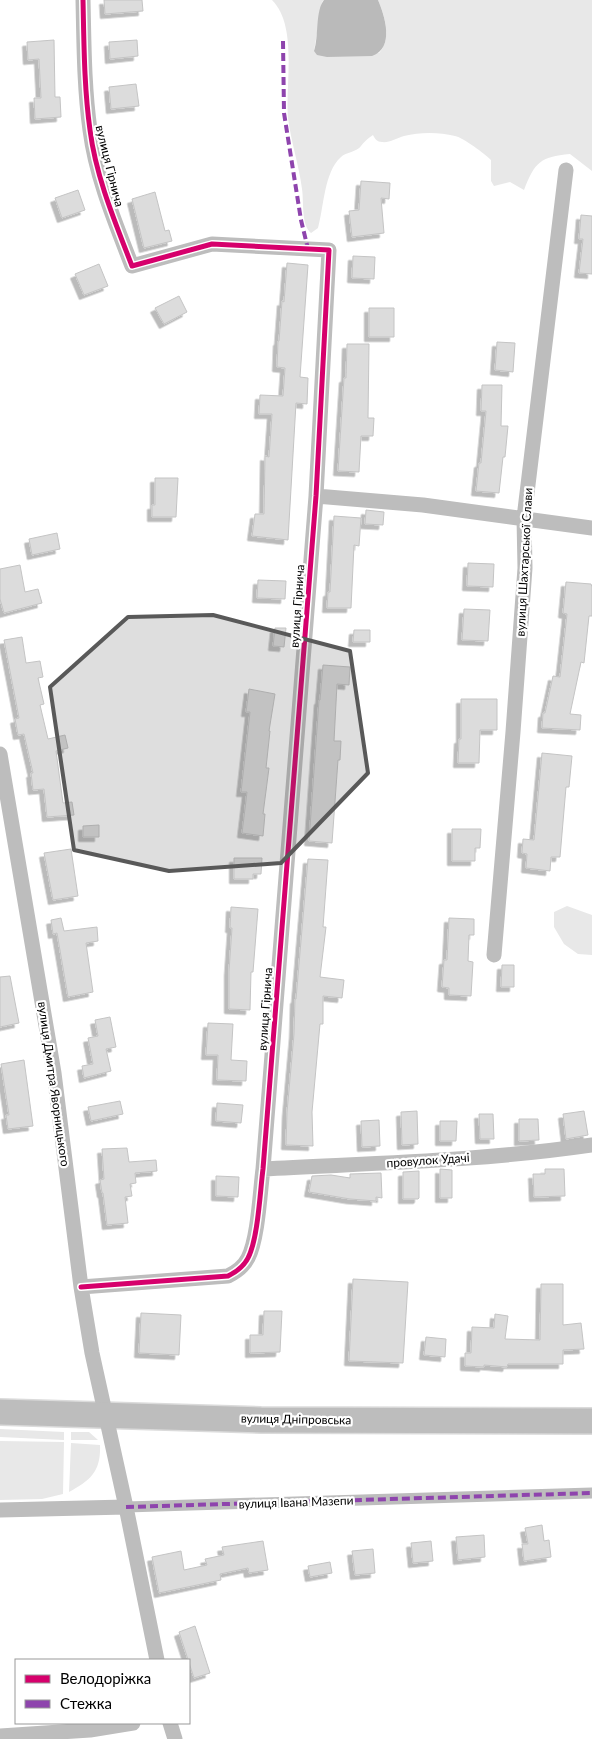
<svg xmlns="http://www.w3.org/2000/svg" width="592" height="1739" viewBox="0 0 592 1739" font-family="Lato,sans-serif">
<defs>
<filter id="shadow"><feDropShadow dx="-4.5" dy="4.5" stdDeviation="0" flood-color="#0004"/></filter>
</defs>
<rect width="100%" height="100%" fill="#fff"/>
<!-- green -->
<path fill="#e8e8e8" d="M272 0H324L322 2 314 51 379 53C392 39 385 16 378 0H592V171L570 154C540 157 535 162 524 190L510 182 494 186 491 181V160C485 154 464 138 455 136 439 132 420 132 404 136 397 138 389 143 382 142 377 142 375 139 373 135 367 139 365 141 361 146 357 152 346 152 341 157 324 172 324 207 318 228L311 233C301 225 304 202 302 189 299 165 291 142 288 118 285 84 298 26 272 0Z
M567 906 592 915V955L578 954 564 944 554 927V912Z
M0 1429 64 1432V1440L0 1437Z
M71 1432H89L98 1440H71Z
M0 1441 64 1442 63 1494 42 1499 0 1500Z
M71 1443 100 1445C101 1471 91 1480 69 1492Z"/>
<!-- water -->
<path fill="#bababa" d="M324 0H378C385 16 395 48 372 56L327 57 317 55 314 51C319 37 315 11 324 0Z"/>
<!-- building -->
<path fill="#dcdcdc" stroke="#c4c4c4" filter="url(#shadow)" d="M104 0H142L143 11 105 14Z
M54 40 55 97H60L61 117 35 119 34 98H41L39 59 28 60 27 42Z
M137 40 138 56 110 59 109 42Z
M136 84 139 106 111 109 109 87Z
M361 181 390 183 389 199 381 198 384 233 352 237 349 211 359 210Z
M78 190 85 210 62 218 55 198Z
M155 192 165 231 169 230 172 241 144 248 132 199Z
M581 215 592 216V274L579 273 583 239H579Z
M353 256 375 257 374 279 352 278Z
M287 263 308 265 300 377 308 378 307 404 296 403 288 540 252 536 255 514H264L265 456 269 457 272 414H259L260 395 283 396 285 368 277 367 278 341H279L282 301 284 302Z
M99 264 108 286 84 295 75 274Z
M179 296 187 312 164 324 155 308Z
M369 308H394V337H369Z
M497 342 515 343 513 372 495 370Z
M347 344H369L368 418H374L373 436H361L359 472 338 471 344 378H346Z
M482 385H502L501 426H508L505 457H503L499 493 476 491 479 463H481L486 411H481Z
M155 478H178L176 517H152V505H155Z
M366 510 384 512 383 525 365 524Z
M334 516 361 518 359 546 354 545 351 608H327L328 592H330Z
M57 533 60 549 32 555 29 539Z
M468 563 494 564 493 587 467 586Z
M20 565 25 592 38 589 42 603 4 613 0 599V569Z
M258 580 286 581 285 599 257 598Z
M566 582 591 584 592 587V616H589L584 663 581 662 570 714 581 715 580 730 542 728 543 713H545L553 676 560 677 567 614 563 613Z
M464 609 490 610 488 641 462 640Z
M275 628H286L284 647 273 646Z
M354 630H370V642H353Z
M22 637 26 663 40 661 43 677 38 678 44 704 40 705 48 739 65 735 68 748 56 751 63 803 72 802 74 815 47 817 44 789 33 790 31 773H33L24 734 18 735 15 719 19 718 4 640Z
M323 665 350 667 349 685 337 684 334 741H341L340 760H338L332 843 309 841 319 700H320Z
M249 689 275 694 269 731H270L266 768H269L263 814H265L263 836 242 833 247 792H241L250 712H246Z
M461 699H497V730H480L479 763H458L459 739H461Z
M542 753 572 756 569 787H566L560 857H551L550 871 526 868 527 854 522 853 523 839 534 840Z
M99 825V837H83V826Z
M452 829H481L480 848H475V861H452Z
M71 849 78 896 53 900 44 853Z
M234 858H262L261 874H253V879H234Z
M308 859 328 860 323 927H326L320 977 344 980 342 998 323 996V1024H320L312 1112 313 1146 286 1145 287 1112 294 1034 295 999H296Z
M231 907 258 909 253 972H251L250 1010 229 1009V971L232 928H230Z
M61 918 64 931 97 927 98 941 86 943 93 992 68 997 57 933 53 934 51 920Z
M449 918 474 919V935H469L468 961 473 962 471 996 449 995V988L442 987 444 960H447Z
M502 965H514V987H501Z
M10 976 19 1023 0 1027V977Z
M110 1017 116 1047 106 1049 111 1071 84 1078 82 1066 93 1064 88 1038 98 1036 95 1020Z
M208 1023 233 1024 231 1060 247 1061 246 1081 217 1080 218 1055H206Z
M24 1060 33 1126 8 1129 6 1115H9L1 1064Z
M120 1101 123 1114 91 1121 88 1107Z
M217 1103 243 1105 241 1123 216 1121Z
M417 1111 418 1144 402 1145 401 1112Z
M584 1111 588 1135 566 1139 563 1114Z
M479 1114H493L494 1139H480Z
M519 1119H538L539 1140 519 1141Z
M379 1120 380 1146 362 1147 361 1121Z
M440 1121H457L456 1141H440Z
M127 1148 129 1162 156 1160 157 1171 135 1173 136 1183 130 1184 132 1196 125 1197 128 1223 107 1225 103 1193H102L100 1180 104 1179 102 1149Z
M440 1169 452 1170V1198H440Z
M545 1169H564L565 1196 534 1197 533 1174H545Z
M419 1171V1198L418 1199H403V1172Z
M381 1173 382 1198 376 1197V1201L350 1199 309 1192 312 1176 331 1175 350 1178V1174Z
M216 1176 239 1177 238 1197 216 1196Z
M353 1279 408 1282 403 1363 349 1361Z
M541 1284H563V1325L581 1323 584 1349 563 1350V1364H508L507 1367 484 1365V1367L465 1366V1353H471L472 1327 494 1328 495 1314 508 1316 505 1339 540 1340Z
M264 1311H282L280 1352 250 1353V1335H263Z
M141 1313 181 1315 179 1355 139 1353Z
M426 1337 446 1339 445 1357 424 1355Z
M542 1525 544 1541 549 1540 551 1557 524 1561 522 1544H528L525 1528Z
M484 1535 485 1557 458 1560 456 1537Z
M263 1541 268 1570 249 1573 248 1568 220 1574 221 1580 159 1593 152 1557 181 1551 184 1570 207 1565 205 1559 224 1555 222 1547Z
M431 1541 433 1561 413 1563 411 1543Z
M373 1549 375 1573 355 1575 352 1551Z
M330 1562 332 1573 310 1577 308 1566Z
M195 1626 210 1673 194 1678 179 1632Z"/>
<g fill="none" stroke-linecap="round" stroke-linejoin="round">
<!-- trunk casing -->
<g stroke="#dbdbdb" stroke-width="28">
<path id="trunk" d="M0 1412 261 1420 592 1421"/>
</g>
<!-- pedestrian -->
<path stroke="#bdbdbd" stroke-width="11" d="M126 1507 592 1493"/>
<!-- minor -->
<path stroke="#bdbdbd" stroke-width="15" d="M316 496 423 505 592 528
M0 754 54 1073 81 1287 92 1353 126 1507 157 1660
M494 955 513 732 525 568 524 518 566 170
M263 1169C373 1163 483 1161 592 1145
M81 1287 228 1276C236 1272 244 1266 248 1258 258 1239 260 1192 263 1169L316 496 329 250 212 244 132 266C115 222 96 177 90 130 84 87 84 43 83 0
M0 1510 126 1507
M170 1723 175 1739
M0 1736 90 1730 133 1723"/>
<!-- trunk -->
<use href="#trunk" stroke="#bdbdbd" stroke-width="25"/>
<!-- quiet -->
<path stroke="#8e44ad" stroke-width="4" stroke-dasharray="8 4" stroke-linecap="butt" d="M283 41 284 113 301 220 308 249
M126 1507 592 1493"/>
<!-- cycleway casing -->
<g stroke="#fff" stroke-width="8">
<path id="cycleway" d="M81 1287 228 1276C236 1272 244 1266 248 1258 258 1239 260 1192 263 1169L316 496 329 250 212 244 132 266C115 222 96 177 90 130 84 87 84 43 83 0"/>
</g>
<!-- cycleway -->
<use href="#cycleway" stroke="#d6006c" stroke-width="5"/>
</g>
<!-- marked area -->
<path fill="#595959" fill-opacity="0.2" stroke="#595959" stroke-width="4" stroke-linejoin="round" d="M213 615 350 651 368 773 281 863 169 871 74 850 50 687 128 617Z"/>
<g text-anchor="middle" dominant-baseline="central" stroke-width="4.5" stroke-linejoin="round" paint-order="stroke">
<!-- street labels -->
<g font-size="12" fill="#000" stroke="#fff">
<text transform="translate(110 166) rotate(76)">вулиця Гірнича</text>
<text transform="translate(524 562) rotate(-87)">вулиця Шахтарської Слави</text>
<text transform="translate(297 606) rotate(-86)">вулиця Гірнича</text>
<text transform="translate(265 1009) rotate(-86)">вулиця Гірнича</text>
<text transform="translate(54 1084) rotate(82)">вулиця Дмитра Яворницького</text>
<text transform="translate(428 1160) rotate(-4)">провулок Удачі</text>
<text transform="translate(296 1419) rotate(1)">вулиця Дніпровська</text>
<text transform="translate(296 1502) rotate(-2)">вулиця Івана Мазепи</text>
</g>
</g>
<!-- legend -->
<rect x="15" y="1659" width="175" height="65" fill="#ffffff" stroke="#999999"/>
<rect x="25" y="1675" width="25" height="8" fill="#d6006c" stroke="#999999"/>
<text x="60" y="1684" font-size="15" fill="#000000">Велодоріжка</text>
<rect x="25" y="1700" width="25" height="8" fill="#8e44ad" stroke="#999999"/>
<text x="60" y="1709" font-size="15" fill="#000000">Стежка</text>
</svg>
